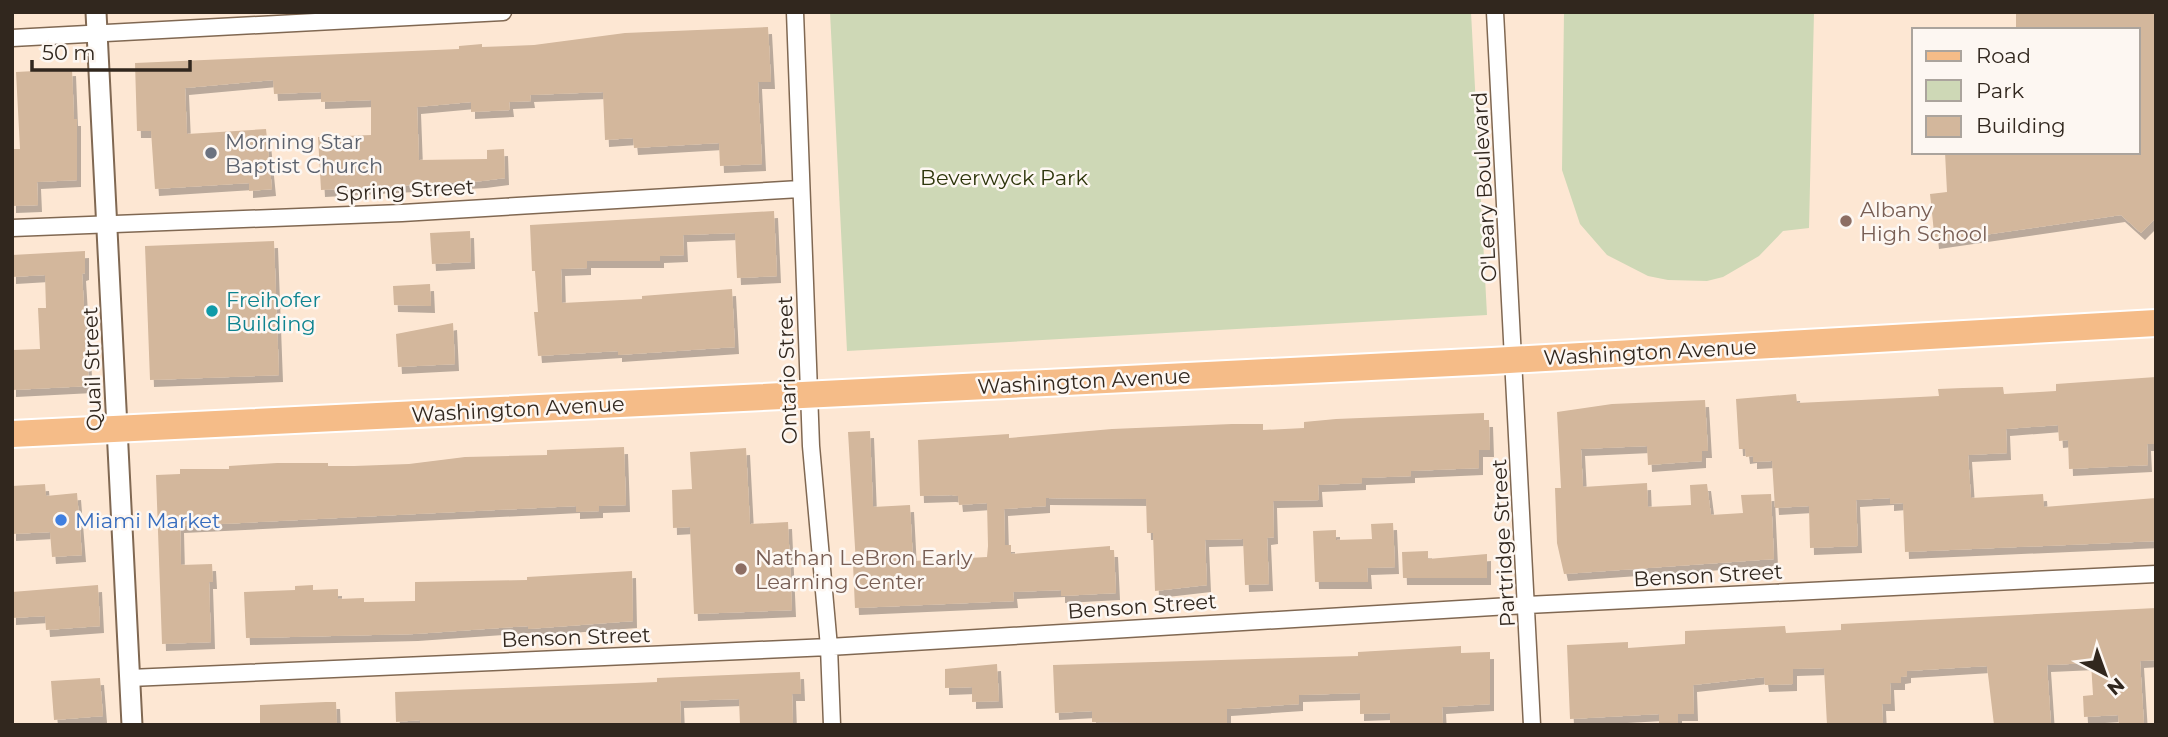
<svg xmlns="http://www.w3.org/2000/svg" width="2168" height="737" viewBox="0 0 2168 737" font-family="Montserrat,sans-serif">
<defs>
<filter id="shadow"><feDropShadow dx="4" dy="7" stdDeviation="0" flood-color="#0004"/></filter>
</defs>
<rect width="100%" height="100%" fill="#fde7d3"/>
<!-- green -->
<path fill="#ced8b6" d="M830 12H1471L1487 315 847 351Z
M1564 12H1814L1809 228 1783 231 1759 256 1723 277 1707 281 1668 280 1648 276 1607 255 1580 224 1562 170Z"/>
<!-- building -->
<path fill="#d3b79c" filter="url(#shadow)" d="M2016 12H2156V218L2141 233 2121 215 1935 242 1930 194 1947 192 1945 152H2138V30H2016Z
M768 27 771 82H758L762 164 720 166 719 143 634 148 633 138 605 140 603 92 530 95 531 101 509 102 510 110 471 112V102L417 107 419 160 487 159V150L504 149 505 178 482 181 321 190 318 137 371 135V100L321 102V92L274 94 273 80 185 88 187 134 266 129 272 189 249 191V183L155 189 151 131H137L135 63 459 49V46L482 44V47L534 45 625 33Z
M72 69 74 119H77V180L37 182 38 205 12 206V149H20L16 72Z
M774 211 777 276 737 278 735 233 683 235 684 255 660 256V261H587V268L561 269 562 303 642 299V296L732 289 735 347 618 355V351L538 356 534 312H538L535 271H532L530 225Z
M470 231 471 262 432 264 430 233Z
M274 241 279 375 150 380 145 246Z
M85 251V273L82 274 89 386 12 390V350L40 349 38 308H46L45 275 12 277V255Z
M430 284 431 306 394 305 393 286Z
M453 323 455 364 398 367 396 334Z
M2156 377V444H2147L2148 465 2069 469 2068 440 2059 441 2058 425 2006 429 2007 453 1968 455 1971 498 2043 494 2044 507 2156 498V541L1905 552 1903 503 1890 504V498L1856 500 1858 546 1810 548 1809 506 1775 508 1772 461 1753 462V456L1746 457 1745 449H1739L1736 399 1796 394 1797 403 1861 400 1939 396 1938 389 1963 388 2003 387 2004 394 2056 391V384Z
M1705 400 1708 451H1702V461L1648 465 1647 446 1581 449 1583 487 1647 483 1648 507 1691 505 1690 485 1707 484 1711 515 1743 513 1741 495 1771 494 1774 559 1564 574 1557 543 1555 488H1561L1557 412 1612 404Z
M1484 413V420H1489L1490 450H1479V468L1411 471V476L1362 478V483L1318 485 1319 500 1273 501 1274 537 1267 538 1269 584 1245 585 1243 539 1205 540 1207 585 1155 591 1153 533H1147L1146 499 1046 498V506L1004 509 1005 545H1011V554L1110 546V550H1114L1116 593 1061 596V590L1013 592 1014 601 855 608 853 564H856L848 432 870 431 873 507 910 505 913 561 987 557 988 546 987 503 959 505 958 496 952 495 920 496 918 440 1009 434V438L1112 429 1232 424H1263V430L1304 428V422L1336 419Z
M624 447 626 505 599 506V511L576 512V506L180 526 181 565 212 564 213 582H209L211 642 162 644 156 475 180 474V469H229V466L277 463H328V466H354L409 464 465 457 547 455V450Z
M746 448 750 524 788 522 792 610 694 614 690 527 673 528 672 490 692 489 690 452Z
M45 484 46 496 77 493 82 555 52 557 50 532 12 534V486Z
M1393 523 1395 567 1367 568 1368 582H1315L1313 531 1336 530V540L1372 539 1371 524Z
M1428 551V559L1487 554V578H1403L1402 552Z
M632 571 633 621 528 629V626L414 634 246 638 244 592 295 590V586L313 585V590L338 589V599L364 598V602L415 601V582L527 580V577Z
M98 585 100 626 46 630 45 616 12 618V592Z
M2156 608V660L2140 661 2144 725H2119L2118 715 2084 717 2083 696 2093 695 2091 663 2047 665 2051 725H1994L1987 666 1907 671V676L1901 677V683H1890L1891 704H1882L1883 725H1827L1824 668 1793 669V684L1765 685 1764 677 1693 685 1694 714H1678V725H1659V714L1570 719 1567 645 1628 642V648L1685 644V631L1785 626 1786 633 1841 630V624Z
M1461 646V653L1490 652V704L1442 707 1443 725H1390V713L1360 714V693L1299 695V704L1227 709V725L1092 722V711L1055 713 1053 665 1358 656V652Z
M997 664 999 701 972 702V687L945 688V669Z
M800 672 801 694H792L793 724 740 725 739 699 680 701 681 725H420V720L396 722 395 692 635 683 657 682V678Z
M100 678 103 716 54 720 51 681Z
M326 702H336L337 725H260V705Z"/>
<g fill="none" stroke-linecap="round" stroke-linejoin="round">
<!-- minor casing -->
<g stroke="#806852" stroke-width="19">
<path id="minor" d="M795 12 811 446 829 647 832 725
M1495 12 1532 725
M12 38 503 12
M12 228 402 213 800 189
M130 678 829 647 1527 605 2156 574"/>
</g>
<!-- tertiary casing -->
<g stroke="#806852" stroke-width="23">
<path id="tertiary" d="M96 12 132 725"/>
</g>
<!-- primary casing -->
<g stroke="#fff" stroke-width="30">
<path id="primary" d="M12 434 1492 361 2156 323"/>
</g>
<!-- minor -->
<use href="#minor" stroke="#fff" stroke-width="16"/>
<!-- tertiary -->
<use href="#tertiary" stroke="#fff" stroke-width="19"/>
<!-- primary -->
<use href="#primary" stroke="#f5bc88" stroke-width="26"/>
</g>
<!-- markers -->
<circle fill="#6b7280" stroke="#fdf7f2" stroke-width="2.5" cx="211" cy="153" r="7"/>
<g fill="#8d6e63" stroke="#fdf7f2" stroke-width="2.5">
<circle cx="1846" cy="221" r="7"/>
<circle cx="741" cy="569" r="7"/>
</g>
<circle fill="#0f9aa8" stroke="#fdf7f2" stroke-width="2.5" cx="212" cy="311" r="7"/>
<circle fill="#3f7fe0" stroke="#fdf7f2" stroke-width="2.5" cx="61" cy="520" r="7"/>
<g text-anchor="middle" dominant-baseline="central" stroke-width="5" stroke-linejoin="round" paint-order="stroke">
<!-- worship labels -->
<g font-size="21" fill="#5b616d" stroke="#fdf7f2" text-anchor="start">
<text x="225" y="141">Morning Star<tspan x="225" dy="24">Baptist Church</tspan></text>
</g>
<!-- park labels -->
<g font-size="21" fill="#2d350b" stroke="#fdf7f2">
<text x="1004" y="177">Beverwyck Park</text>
</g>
<!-- street labels -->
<g font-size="21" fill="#31271e" stroke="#fdf7f2">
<text transform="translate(1484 187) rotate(-93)">O'Leary Boulevard</text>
<text transform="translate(405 190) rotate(-3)">Spring Street</text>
<text transform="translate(1650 352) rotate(-3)">Washington Avenue</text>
<text transform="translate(92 369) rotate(-92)">Quail Street</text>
<text transform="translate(787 370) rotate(-92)">Ontario Street</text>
<text transform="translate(1084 381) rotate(-3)">Washington Avenue</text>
<text transform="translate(518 409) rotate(-3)">Washington Avenue</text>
<text transform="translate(1503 543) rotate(-93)">Partridge Street</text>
<text transform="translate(1708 575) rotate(-3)">Benson Street</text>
<text transform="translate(1142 606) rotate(-4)">Benson Street</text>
<text transform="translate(576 637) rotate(-2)">Benson Street</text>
</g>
<!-- education labels -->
<g font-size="21" fill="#785e54" stroke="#fdf7f2" text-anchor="start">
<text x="1860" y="209">Albany<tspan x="1860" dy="24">High School</tspan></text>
<text x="755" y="557">Nathan LeBron Early<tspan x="755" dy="24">Learning Center</tspan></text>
</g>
<!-- culture labels -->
<g font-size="21" fill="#0d838f" stroke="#fdf7f2" text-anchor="start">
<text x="226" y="299">Freihofer<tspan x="226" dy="24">Building</tspan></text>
</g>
<!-- shop labels -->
<g font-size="21" fill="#366cbe" stroke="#fdf7f2" text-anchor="start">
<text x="75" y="520">Miami Market</text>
</g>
</g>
<!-- border -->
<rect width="2168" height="737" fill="none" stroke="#31271e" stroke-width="28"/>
<!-- legend -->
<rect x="1912" y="28" width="228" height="126" fill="#fdf7f2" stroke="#aba49d" stroke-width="2"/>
<rect x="1926" y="51" width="35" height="10" fill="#f5bc88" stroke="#aba49d" stroke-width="2"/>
<text x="1976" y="63" font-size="21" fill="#31271e">Road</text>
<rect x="1926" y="80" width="35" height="21" fill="#ced8b6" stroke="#aba49d" stroke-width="2"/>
<text x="1976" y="98" font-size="21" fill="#31271e">Park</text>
<rect x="1926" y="116" width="35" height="21" fill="#d3b79c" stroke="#aba49d" stroke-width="2"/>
<text x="1976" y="133" font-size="21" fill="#31271e">Building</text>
<!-- north arrow -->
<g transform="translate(2105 674) rotate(139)" stroke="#fdf7f2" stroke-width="5" paint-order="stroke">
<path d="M0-5L12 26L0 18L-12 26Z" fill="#31271e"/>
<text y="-10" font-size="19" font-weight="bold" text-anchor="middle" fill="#31271e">N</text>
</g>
<!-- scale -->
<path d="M32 60v10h158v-10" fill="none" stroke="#31271e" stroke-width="3.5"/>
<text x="42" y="60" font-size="21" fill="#31271e" stroke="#fdf7f2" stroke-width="5" paint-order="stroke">50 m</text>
</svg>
